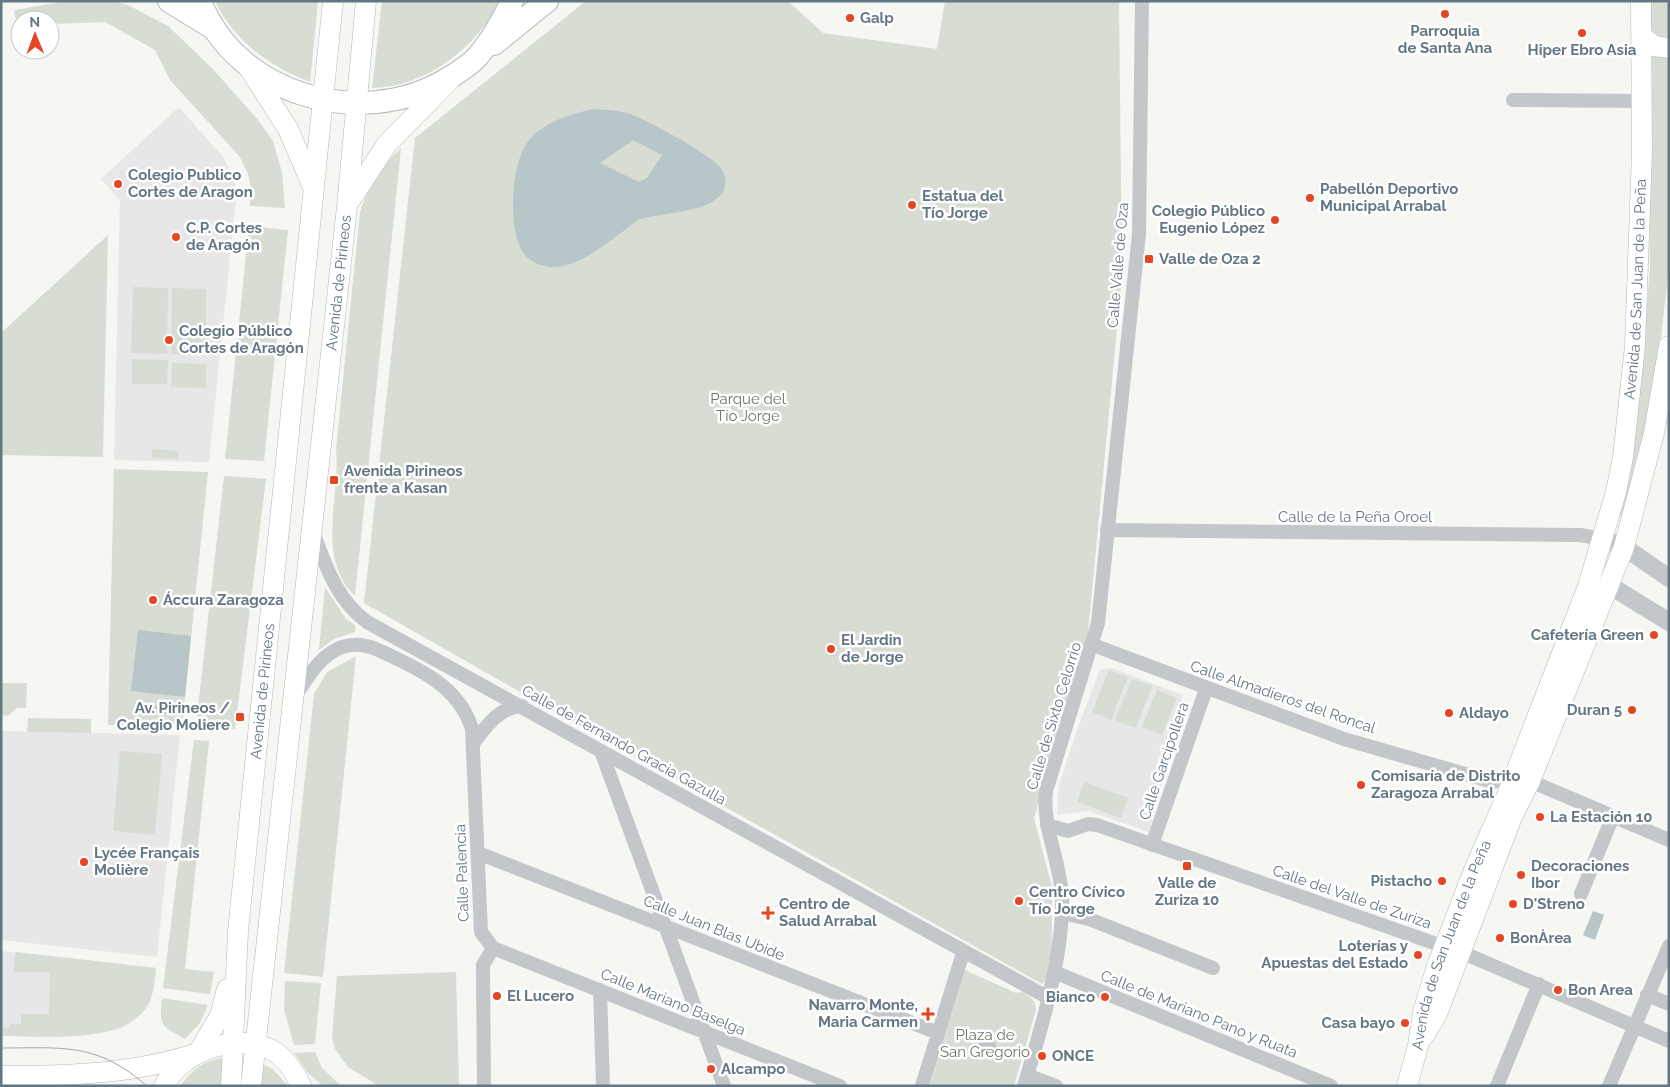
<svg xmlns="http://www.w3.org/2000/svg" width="1670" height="1087" viewBox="0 0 1670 1087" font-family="Raleway,sans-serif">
<rect width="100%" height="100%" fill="#f6f6f2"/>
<!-- built -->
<path fill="#e6e7e6" d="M179 107 224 158 235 184 236 198 209 462 114 460 120 200 101 179Z
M1112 668 1183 695 1149 832 1088 811 1057 815 1059 785 1077 730 1099 672 1102 669Z
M1 731 180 735 157 957 1 940Z
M1 951 156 968 154 986 144 1010 135 1020 120 1029 85 1035 1 1036Z"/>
<!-- green -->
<path fill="#d7ddd3" d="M67 1H113L128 5 168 26 212 68 257 119 273 141 282 172 285 208 250 206 251 187 248 174 240 157 170 80 155 50 105 22 50 24V20H20V26H17L14 10Z
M215 1H318L310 82C270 67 234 41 215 1Z
M382 1H500C476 48 426 87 372 88Z
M586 1H788L823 33 937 49 945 1H1119L1122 276 1087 643 1034 818 1052 887V963L1050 977 1042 984 557 713 364 603 415 138Z
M1646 1H1669V40L1651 36Z
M1646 49 1669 55V267L1653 408 1626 516 1619 515 1636 432 1650 269Z
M401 148 355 596C315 557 341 496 336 449L360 212C368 186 381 167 401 148Z
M249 226 288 230 264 461 225 459Z
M108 235 103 457 1 455V333Z
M133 287 168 288 167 354 131 353Z
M172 288 206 289V355L171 354Z
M132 359 168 360 167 384H132Z
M172 363 206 364V388L171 387Z
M152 449 178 451V459L152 458Z
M114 469 208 472 182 726 108 725Z
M224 476 266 479 235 729 196 726Z
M325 587 346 619 355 625V632L334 639 319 650Z
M356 656 323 977 284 973 314 694 327 672Z
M1109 670 1128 677 1111 720 1092 712Z
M1132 679 1152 686 1136 728 1115 720Z
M1 683H27L26 708H17L8 716 1 715Z
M1157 690 1177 698 1162 735 1142 727Z
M28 718 91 719V733L27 732Z
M194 740 209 741 185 969 214 972 210 994 163 988Z
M120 751 162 754 155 835 113 831Z
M1084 782 1128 798 1121 818 1077 802Z
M16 952 156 968C155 979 154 991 150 1001 130 1046 42 1036 1 1036V1027L10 1028V1024H21V1014H49L50 972H13Z
M965 970 1016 993 1022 992C1030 997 1036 1000 1036 1010L1014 1086H930Z
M456 972 459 1086H379L348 1067 335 1049 332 1038 337 976Z
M285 981 321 983 315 1044 294 1045 284 1009Z
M162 998 208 1005 200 1023 185 1039C161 1026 159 1026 162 998Z
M315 1052 322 1068 341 1086H323L308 1073 294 1053Z
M226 1057 225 1086H180C192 1069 205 1060 226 1057Z
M261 1063 273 1069 288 1086H258Z"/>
<!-- water -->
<path fill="#b8c6c9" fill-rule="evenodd" d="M593 109C605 110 619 110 630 114 647 120 712 155 721 168 725 173 727 183 724 190 713 213 664 212 641 219 635 221 628 228 622 232 597 250 560 283 528 258 506 240 511 169 525 146 539 123 568 115 593 109ZM633 140 662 155 647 178 639 182 600 163Z
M138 630 191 636 185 697 131 691Z
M141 705 173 707V714L140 712Z
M1593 911 1604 915 1595 940 1583 935Z
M978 1047a9 9 0 1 1 18 0a9 9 0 1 1-18 0Z"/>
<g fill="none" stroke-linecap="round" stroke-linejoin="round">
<!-- secondary casing -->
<g stroke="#b3b9bd" stroke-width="21">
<g id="secondary">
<path d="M1642 36 1654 46 1669 48"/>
<path d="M247 65 288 129 313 187"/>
<path d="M351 199 387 144 450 80"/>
<path d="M1424 1036 1437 1014 1512 817 1530 781 1624 547 1654 433 1669 346"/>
<path d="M198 1053 220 1016 227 989"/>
<path d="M1 1076C67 1076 135 1074 198 1053"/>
<path d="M164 1086C181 1051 237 1032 272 1050 286 1058 295 1073 301 1086"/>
<path id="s1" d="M231 1086 238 931 333 1"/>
<path id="s2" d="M251 1086 347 207 366 1"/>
<path id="s3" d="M1407 1086 1418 1046 1423 1012 1437 966 1474 870 1507 795 1588 586 1616 492 1623 457 1635 346 1642 152 1641 1"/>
</g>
</g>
<!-- primary casing -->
<g stroke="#b4b9bc" stroke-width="24">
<path id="primary" d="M169 1 213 28
M200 1C237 96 360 129 444 81 456 74 469 66 478 56 492 40 503 20 512 1
M494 44 547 1"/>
</g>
<!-- minor -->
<path stroke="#c3c7ca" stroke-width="14" d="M1513 100 1642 101
M1107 530 1580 535 1603 539
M313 532C326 566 336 599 367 622L1047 997
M1093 645 1344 739 1493 782 1501 780 1516 770
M296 695C315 665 336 633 376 649 415 667 459 685 472 729L481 932 493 948 840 1086
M474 742C487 726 499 707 522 706
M601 751 724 1086
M1530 781 1669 840
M1047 825 1068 831 1088 824 1097 825 1468 955 1669 1041
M1152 845 1206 689
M478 853 938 1033
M1581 894 1613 816
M1062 913 1089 919 1213 968
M1054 972 1331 1086
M600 990 603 1086
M1647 995 1669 1004
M1027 1075 1056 1086
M484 1086 483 965 493 948
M922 1086 963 953
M1024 1086C1041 1030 1064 954 1062 896 1060 860 1042 828 1046 791L1098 623 1139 234 1142 1
M1497 1086 1539 984
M1609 1086 1669 946"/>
<!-- tertiary -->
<path stroke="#c3c7ca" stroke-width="18" d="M1603 539 1624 547 1669 578
M1609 585 1669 622"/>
<!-- secondary -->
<use href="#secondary" stroke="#fff" stroke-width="20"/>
<!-- primary -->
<use href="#primary" stroke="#fff" stroke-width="22"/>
<!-- tram -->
<path stroke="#a1a9ae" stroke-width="1" d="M1 1048C63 1048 97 1042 147 1086"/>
</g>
<!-- markers -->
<g fill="#e74521" stroke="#fff" stroke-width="2">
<circle cx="1445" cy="14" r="5"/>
<circle cx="850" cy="18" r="5"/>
<circle cx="1582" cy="33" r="5"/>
<circle cx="118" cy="184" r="5"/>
<circle cx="1310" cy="198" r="5"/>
<circle cx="912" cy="205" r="5"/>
<circle cx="1275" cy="220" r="5"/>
<circle cx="176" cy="237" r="5"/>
<rect x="1144" y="254" width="10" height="10" rx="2.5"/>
<circle cx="169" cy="340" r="5"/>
<rect x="329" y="475" width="10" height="10" rx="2.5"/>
<circle cx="153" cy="600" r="5"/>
<circle cx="1654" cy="635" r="5"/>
<circle cx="831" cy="649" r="5"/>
<circle cx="1632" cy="710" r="5"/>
<circle cx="1449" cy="713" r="5"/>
<rect x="235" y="712" width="10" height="10" rx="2.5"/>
<circle cx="1361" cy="785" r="5"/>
<circle cx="1540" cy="817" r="5"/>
<circle cx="84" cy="862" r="5"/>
<rect x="1182" y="861" width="10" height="10" rx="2.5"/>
<circle cx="1521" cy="875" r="5"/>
<circle cx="1442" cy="881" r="5"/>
<circle cx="1019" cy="901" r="5"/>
<circle cx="1513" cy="904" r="5"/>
<path d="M765.5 905.5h5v5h5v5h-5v5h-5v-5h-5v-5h5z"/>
<circle cx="1500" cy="938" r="5"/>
<circle cx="1418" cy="955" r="5"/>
<circle cx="1558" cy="990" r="5"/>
<circle cx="497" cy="996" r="5"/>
<circle cx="1105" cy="997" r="5"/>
<path d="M925.5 1006.5h5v5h5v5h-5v5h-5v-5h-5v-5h5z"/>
<circle cx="1405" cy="1023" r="5"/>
<circle cx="1042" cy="1056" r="5"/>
<circle cx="711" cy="1069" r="5"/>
</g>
<g text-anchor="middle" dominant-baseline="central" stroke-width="5" stroke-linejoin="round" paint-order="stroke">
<!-- poi labels -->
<g font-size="15" font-weight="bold" fill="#647784" stroke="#fff" text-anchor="start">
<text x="860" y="18">Galp</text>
<text x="1445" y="31" text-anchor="middle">Parroquia<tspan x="1445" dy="17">de Santa Ana</tspan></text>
<text x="1582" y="50" text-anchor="middle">Hiper Ebro Asia</text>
<text x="128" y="175">Colegio Publico<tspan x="128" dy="17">Cortes de Aragon</tspan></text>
<text x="1320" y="189">Pabellón Deportivo<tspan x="1320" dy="17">Municipal Arrabal</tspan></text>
<text x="922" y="196">Estatua del<tspan x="922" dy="17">Tío Jorge</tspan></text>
<text x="1265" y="211" text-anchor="end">Colegio Público<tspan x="1265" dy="17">Eugenio López</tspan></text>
<text x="186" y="228">C.P. Cortes<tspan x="186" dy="17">de Aragón</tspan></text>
<text x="1159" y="259">Valle de Oza 2</text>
<text x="179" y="331">Colegio Público<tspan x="179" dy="17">Cortes de Aragón</tspan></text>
<text x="344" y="471">Avenida Pirineos<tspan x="344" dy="17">frente a Kasan</tspan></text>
<text x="163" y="600">Áccura Zaragoza</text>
<text x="1644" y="635" text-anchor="end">Cafetería Green</text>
<text x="841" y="640">El Jardin<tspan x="841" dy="17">de Jorge</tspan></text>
<text x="230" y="708" text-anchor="end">Av. Pirineos /<tspan x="230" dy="17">Colegio Moliere</tspan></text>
<text x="1622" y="710" text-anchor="end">Duran 5</text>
<text x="1459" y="713">Aldayo</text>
<text x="1371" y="776">Comisaría de Distrito<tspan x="1371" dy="17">Zaragoza Arrabal</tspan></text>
<text x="1550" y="817">La Estación 10</text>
<text x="94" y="853">Lycée Français<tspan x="94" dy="17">Molière</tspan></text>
<text x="1531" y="866">Decoraciones<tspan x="1531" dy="17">Ibor</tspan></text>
<text x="1432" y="881" text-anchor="end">Pistacho</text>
<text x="1187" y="883" text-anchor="middle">Valle de<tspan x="1187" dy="17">Zuriza 10</tspan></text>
<text x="1029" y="892">Centro Cívico<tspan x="1029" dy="17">Tío Jorge</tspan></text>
<text x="779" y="904">Centro de<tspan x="779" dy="17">Salud Arrabal</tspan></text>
<text x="1523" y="904">D'Streno</text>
<text x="1510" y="938">BonÀrea</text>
<text x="1408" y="946" text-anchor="end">Loterías y<tspan x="1408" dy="17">Apuestas del Estado</tspan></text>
<text x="1568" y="990">Bon Area</text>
<text x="507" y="996">El Lucero</text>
<text x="1095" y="997" text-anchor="end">Bianco</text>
<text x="918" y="1005" text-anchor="end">Navarro Monte,<tspan x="918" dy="17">Maria Carmen</tspan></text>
<text x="1395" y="1023" text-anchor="end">Casa bayo</text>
<text x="1052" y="1056">ONCE</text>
<text x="721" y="1069">Alcampo</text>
</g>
<!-- street labels -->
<g font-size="15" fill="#647784" stroke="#fff">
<text transform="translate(1118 265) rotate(-85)">Calle Valle de Oza</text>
<text stroke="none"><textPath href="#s2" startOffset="808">Avenida de Pirineos</textPath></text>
<text stroke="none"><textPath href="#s3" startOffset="835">Avenida de San Juan de la Peña</textPath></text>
<text x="1355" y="517">Calle de la Peña Oroel</text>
<text stroke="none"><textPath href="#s1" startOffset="396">Avenida de Pirineos</textPath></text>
<text transform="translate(1283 697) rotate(19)">Calle Almadieros del Roncal</text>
<text transform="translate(1054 716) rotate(-73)">Calle de Sixto Celorrio</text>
<text transform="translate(624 745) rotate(29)">Calle de Fernando Gracia Gazulla</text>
<text transform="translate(1164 761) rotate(-71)">Calle Garcipollera</text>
<text transform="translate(462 873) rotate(-92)">Calle Palencia</text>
<text transform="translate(1352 897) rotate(19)">Calle del Valle de Zuriza</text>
<text transform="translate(714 928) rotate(22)">Calle Juan Blas Ubide</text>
<text stroke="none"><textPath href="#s3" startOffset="148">Avenida de San Juan de la Peña</textPath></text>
<text transform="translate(673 1002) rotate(22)">Calle Mariano Baselga</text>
<text transform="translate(1199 1014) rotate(22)">Calle de Mariano Pano y Ruata</text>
</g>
<!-- park labels -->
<g font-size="15" fill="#697b63" stroke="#fff">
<text x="748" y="399">Parque del<tspan x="748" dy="17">Tío Jorge</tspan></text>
<text x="985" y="1035">Plaza de<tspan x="985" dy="17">San Gregorio</tspan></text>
</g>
</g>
<!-- border -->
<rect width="1670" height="1087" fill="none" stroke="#647784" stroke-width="5"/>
<!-- north arrow -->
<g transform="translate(35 35) rotate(359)"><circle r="24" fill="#ffffff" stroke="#c1c9ce"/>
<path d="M0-4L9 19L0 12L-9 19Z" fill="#e74521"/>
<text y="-8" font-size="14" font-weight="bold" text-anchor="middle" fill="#647784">N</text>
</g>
</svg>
